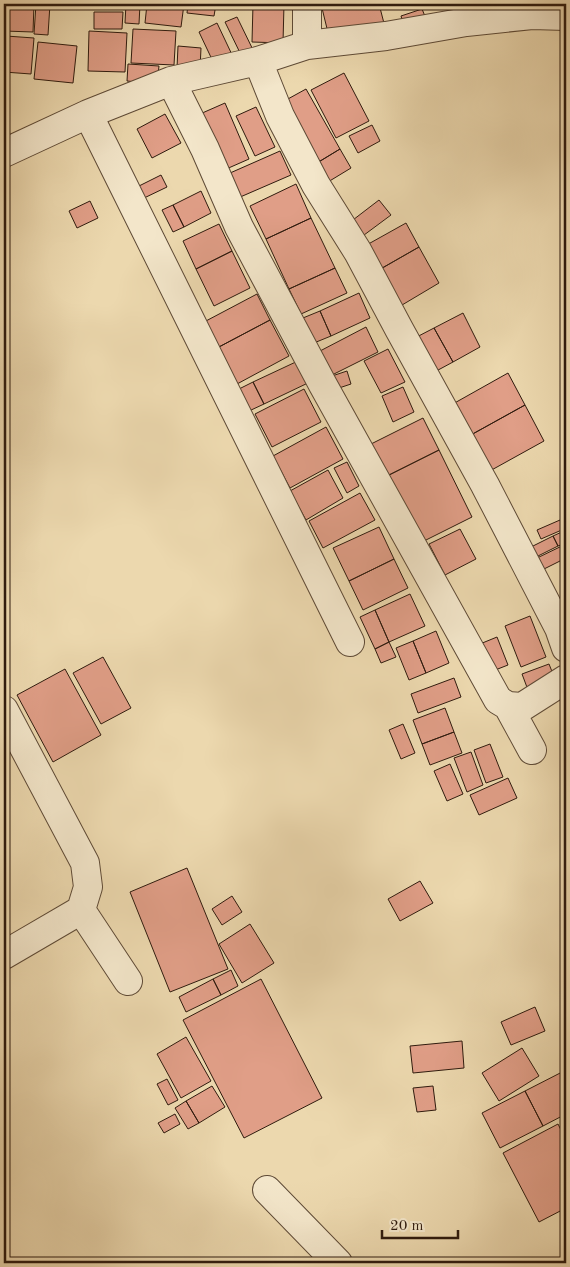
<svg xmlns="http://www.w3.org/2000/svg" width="570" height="1267" viewBox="0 0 570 1267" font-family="'Old Standard TT',serif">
<rect width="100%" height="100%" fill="#ecd8ae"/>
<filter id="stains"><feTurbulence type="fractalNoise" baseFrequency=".004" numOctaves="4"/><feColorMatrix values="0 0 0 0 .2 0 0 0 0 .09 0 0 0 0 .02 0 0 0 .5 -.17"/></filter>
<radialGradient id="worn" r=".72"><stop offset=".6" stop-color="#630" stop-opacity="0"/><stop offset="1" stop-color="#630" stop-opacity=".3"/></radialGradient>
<!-- building -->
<path fill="#e09e87" stroke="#2f1b0e" d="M4 4H34L33 32 4 31Z
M36 4H50L48 35 34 34Z
M126 4H140L139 24 125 23Z
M147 4H184L181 27 145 23Z
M188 4H216L214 16 187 13Z
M253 4H284L283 43 252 42Z
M321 4H379L386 31 331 45Z
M442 4H457V8L442 7Z
M486 4H520L486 8Z
M422 9 427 21 405 29 401 16Z
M94 12H123L122 29H94Z
M237 17 256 56 244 61 225 22Z
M217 23 235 61 217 70 199 32Z
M133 29 176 31 174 65 131 63Z
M89 31 127 33 125 72 88 71Z
M6 36 34 38 31 74 4 72Z
M38 42 77 46 73 83 34 79Z
M178 46 201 48 200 69 177 68Z
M128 64 159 66 157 84 127 81Z
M344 73 369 121 336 138 311 90Z
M306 89 340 149 312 166 277 105Z
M225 103 249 159 224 170 200 114Z
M256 107 275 147 255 156 236 116Z
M165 114 181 143 152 158 137 129Z
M372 125 380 141 358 153 349 136Z
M340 149 351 168 323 185 312 166Z
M280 151 291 175 231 201 221 177Z
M161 175 167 187 142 199 137 187Z
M296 184 311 218 266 239 250 206Z
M201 191 211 213 184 227 173 205Z
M379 200 391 215 360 238 349 223Z
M90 201 98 218 77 228 69 211Z
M173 205 184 227 173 232 162 210Z
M311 218 335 268 289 289 266 239Z
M406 223 419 247 377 271 363 247Z
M219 224 232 251 196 269 183 241Z
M419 247 439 283 397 308 377 271Z
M232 251 250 288 214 306 196 269Z
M335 268 347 293 301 314 289 289Z
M359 293 370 318 331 336 320 311Z
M257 294 270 320 217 348 204 322Z
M320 311 331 336 309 345 298 320Z
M463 313 480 347 453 362 434 328Z
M270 320 289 356 237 384 217 348Z
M366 327 378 352 332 375 320 351Z
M434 328 453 362 427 376 409 341Z
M388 349 405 382 381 393 364 361Z
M300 360 310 382 264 404 253 382Z
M347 371 351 384 336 389 332 376Z
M508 373 525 405 469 436 451 405Z
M253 382 264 404 249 411 239 389Z
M403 387 414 412 393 422 382 396Z
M304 389 321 422 272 447 255 414Z
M525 405 544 441 488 472 469 436Z
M423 418 439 450 381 479 365 447Z
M326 427 343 459 290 488 273 456Z
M439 450 472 517 414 546 381 479Z
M347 462 359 486 347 493 334 468Z
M328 470 343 498 306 520 290 491Z
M360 493 375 520 323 548 309 521Z
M560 520 564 529 541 539 537 530Z
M379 527 394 559 349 581 333 548Z
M460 529 476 559 445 575 429 544Z
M564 531 566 536V543L558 546 553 536Z
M553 536 558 546 534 558 529 548Z
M566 544V558L540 571 535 559Z
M394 559 408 588 363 610 349 581Z
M410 594 425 626 389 642 375 610Z
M375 610 389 642 375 649 360 617Z
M530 616 546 657 521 667 505 626Z
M436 631 449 663 426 673 413 641Z
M497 637 508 665 485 674 475 646Z
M413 641 426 673 409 680 396 648Z
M389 642 396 657 381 663 375 649Z
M103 657 131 708 101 724 73 673Z
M549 664 555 679 528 690 522 674Z
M65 669 101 735 53 762 17 695Z
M454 678 461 697 418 713 411 694Z
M445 708 454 732 422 744 413 720Z
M403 724 415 753 401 759 389 730Z
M454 732 462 753 430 765 422 744Z
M490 744 503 777 486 783 474 750Z
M471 752 483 785 467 792 454 758Z
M450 764 463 794 447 801 434 771Z
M508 778 517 798 479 815 470 795Z
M187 868 228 969 170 992 130 892Z
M420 881 433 903 400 921 388 899Z
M232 896 242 912 222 925 212 909Z
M250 924 274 963 242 983 219 944Z
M231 970 238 986 221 995 213 979Z
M213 979 221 995 186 1012 179 997Z
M261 979 322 1098 244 1138 183 1020Z
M535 1007 545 1031 511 1045 501 1022Z
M186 1037 211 1081 181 1098 157 1054Z
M462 1041 464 1068 413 1073 410 1046Z
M522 1048 539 1076 499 1101 482 1073Z
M566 1070V1114L543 1126 525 1091Z
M167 1079 178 1100 168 1105 157 1084Z
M212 1086 225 1107 199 1123 186 1101Z
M433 1086 436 1110 417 1112 413 1088Z
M525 1091 543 1126 500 1148 482 1113Z
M186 1101 199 1123 188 1129 175 1108Z
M175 1114 180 1124 164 1133 158 1123Z
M558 1124 566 1140V1208L539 1222 503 1153Z"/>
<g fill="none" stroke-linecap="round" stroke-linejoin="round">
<!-- minor casing -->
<g stroke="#5e4a36" stroke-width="30">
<path id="minor" d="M307 4V45
M258 61 280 116 316 185 358 252 399 329 485 485 559 628 566 648
M171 81 205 149 239 227 323 385 498 700 508 706 522 707 566 679
M88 114 350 642
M4 153 88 114 171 81 258 61 307 45 386 36 466 22 532 15 566 16
M508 706 532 750
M4 710 85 863 88 887 81 910 4 955
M81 910 128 981
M267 1190 338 1263"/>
</g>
<!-- minor -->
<use href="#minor" stroke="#f3e6ca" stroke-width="28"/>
</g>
<!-- margin -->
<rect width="570" height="1267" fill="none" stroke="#ecd8ae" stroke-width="20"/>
<rect x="5" y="5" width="560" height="1257" fill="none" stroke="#2f1b0e" stroke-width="2.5"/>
<rect x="10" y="10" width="550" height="1247" fill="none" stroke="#2f1b0e"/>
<!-- scale -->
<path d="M382 1230v8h76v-8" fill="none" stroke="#2f1b0e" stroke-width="2.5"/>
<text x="390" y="1230" font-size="15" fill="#2f1b0e" stroke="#f3e6ca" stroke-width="4" paint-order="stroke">20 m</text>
<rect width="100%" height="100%" filter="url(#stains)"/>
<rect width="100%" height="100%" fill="url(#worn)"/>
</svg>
